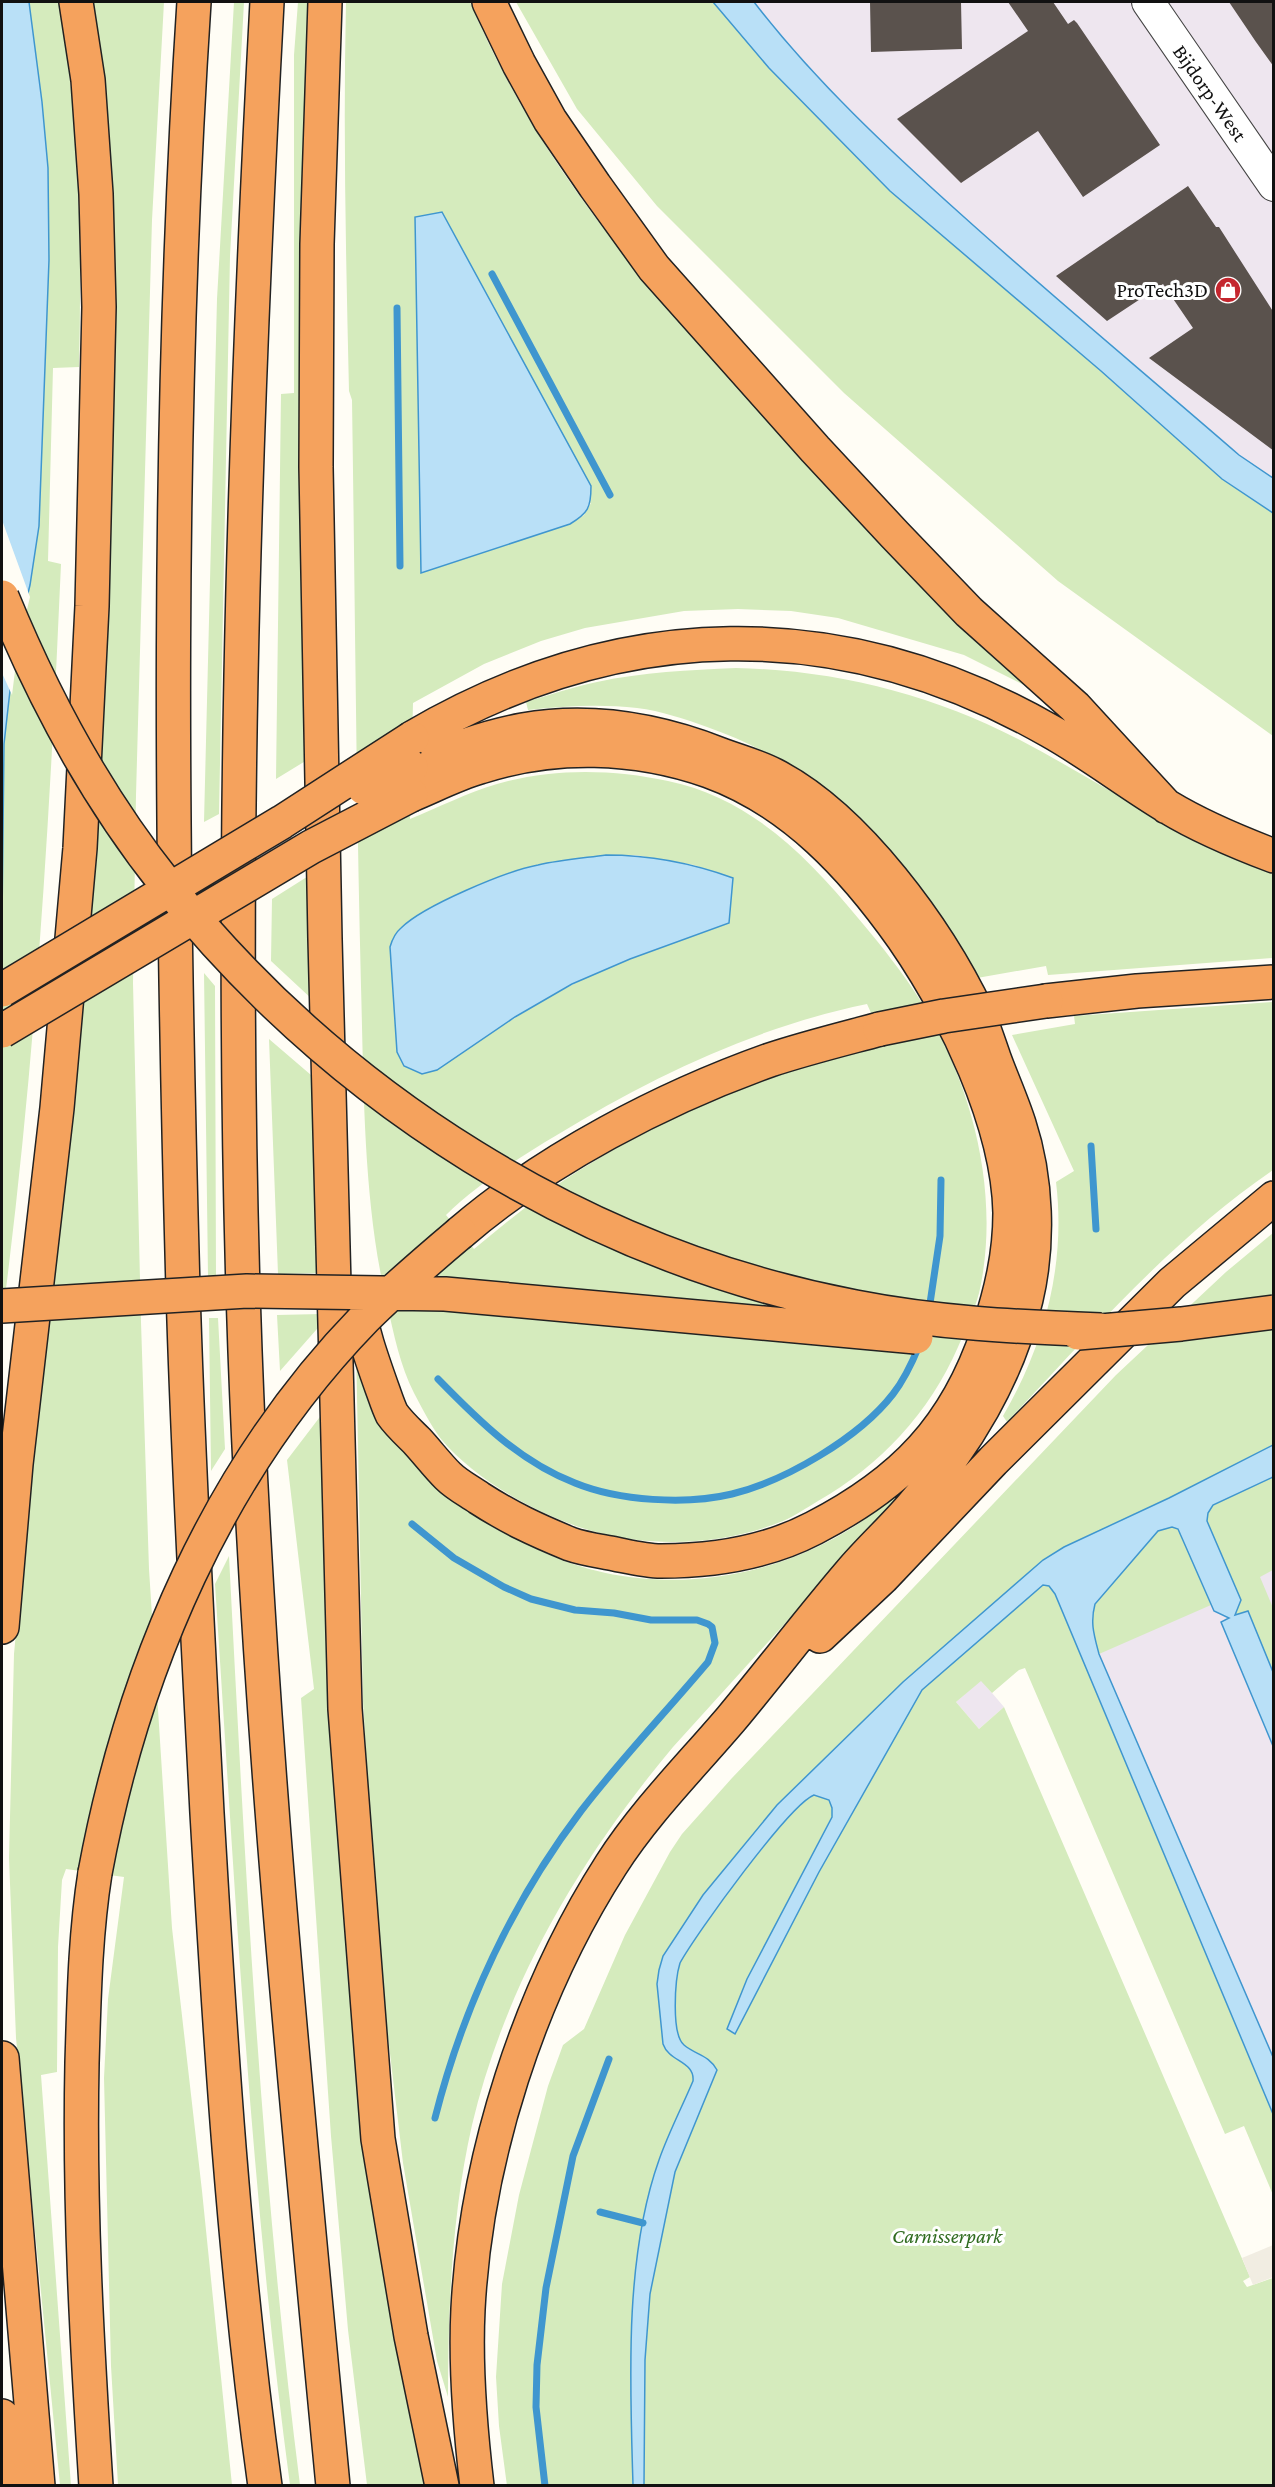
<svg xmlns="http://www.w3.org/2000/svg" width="1275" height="2487" viewBox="0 0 1275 2487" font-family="'Crimson Pro',serif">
<rect width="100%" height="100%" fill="#fffdf5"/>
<!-- industrial -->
<path fill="#eee6ef" d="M743 2H1273V590Z
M1273 1552V2103L1080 1653Z
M981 1680 1004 1707 979 1729 956 1702Z"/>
<!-- green -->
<path fill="#d5ebbd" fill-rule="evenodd" d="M29 2H59C80 122 82 245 79 367L53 368 48 561 61 564C50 817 35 1069 2 1320V919L4 744 15 646 30 585 48 168 42 102Z
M88 2H164L152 220 136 795 133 983 141 1322 149 1569 172 1928 202 2191 232 2485H118L111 2366 104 2078 108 1999 124 1877 66 1869 62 1880 58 1947 57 2072 41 2075 71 2486 60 2485 16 2038 9 1858 14 1654 48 1287 67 1123Z
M234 2H244L230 256 219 814 204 822 217 299Z
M298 2H310L312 757 276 779 281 394 294 393V55Z
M346 2H470C511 98 562 178 628 259L1026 682 1024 685 964 655 838 618 791 611 738 609 684 611 585 628 541 641 484 664 413 703 410 819C439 807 467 793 497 784 552 768 612 769 668 781 750 798 807 856 858 918 881 945 903 973 922 1003 972 1085 999 1189 981 1284 977 1306 967 1326 958 1347 930 1412 880 1466 818 1501 806 1508 795 1516 783 1521 727 1544 658 1548 600 1533 546 1520 477 1482 441 1439 431 1426 422 1408 414 1393 400 1365 394 1335 387 1304 363 1201 364 1092 361 986 356 791 355 596 352 400L349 391C346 261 343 131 346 2ZM591 503 584 515 570 524 421 572ZM635 855 694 865 732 878 729 923C676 942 620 959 570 986 524 1010 481 1040 437 1070L404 1066 397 1052 390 947C392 940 395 933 401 928 423 906 508 871 539 865 571 858 603 857 635 855ZM867 1004 886 1046C763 1072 641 1125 538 1198 516 1214 495 1232 474 1249L446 1215C478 1184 518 1158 557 1135 653 1076 756 1027 867 1004Z
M516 2H713L1101 371 1222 479 1273 513V736L1058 581 844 393 657 206 577 109Z
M736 668C835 670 931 694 1020 740 1105 785 1184 839 1273 874V958L1048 975 1046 966 977 978C920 866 829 769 707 727 685 719 661 711 637 708 601 704 564 706 528 710L526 702C549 695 573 687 597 682 643 672 689 670 736 668Z
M310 875 314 1001 271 961 272 899Z
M204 973 215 986 216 1276H208Z
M1273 1002V1170C1172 1239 1091 1333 1007 1422L1003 1416C1045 1344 1066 1264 1056 1182L1074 1171 1012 1035 1075 1024 1074 1016Z
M269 1039 318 1081 326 1273 278 1274Z
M1273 1233V1445L1169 1498 1064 1547 1043 1560 903 1682 777 1805 703 1895 663 1956 659 1970 663 2044C669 2062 695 2061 693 2081L659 2159 646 2208 632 2327 633 2485 507 2486 499 2426 496 2377 502 2284 519 2195 548 2086 563 2045 584 2029 625 1935 670 1852 682 1834 732 1778 1116 1375 1226 1272Z
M321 1314 324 1321 280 1371 277 1315Z
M209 1318H218L225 1449 211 1471Z
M356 1346C382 1384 408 1421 434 1458 446 1475 456 1495 470 1510 483 1525 523 1542 541 1551 641 1599 766 1585 858 1524 882 1508 903 1488 925 1469L673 1747C580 1858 506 1983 472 2125 452 2213 448 2307 448 2397L437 2361 403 2163 377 1944 363 1701Z
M329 1405 337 1734 433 2485H367L348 2330 331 2136 301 1698 314 1689 287 1460Z
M1273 1477V1570L1260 1577 1273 1608V1672L1248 1611 1235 1616 1207 1521 1208 1513 1213 1505Z
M1172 1527 1178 1529 1183 1537 1211 1605 1099 1654 1091 1628 1095 1604 1158 1531Z
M229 1556C245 1867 261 2177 300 2485H290C250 2186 235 1885 215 1584Z
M1043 1585 1049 1586 1055 1594 1273 2114V2195L1244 2126 1225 2134 1025 1668 1019 1670 992 1693 981 1681 956 1702 979 1729 1004 1707 1250 2277 1243 2281 1247 2287 1273 2278V2485L644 2486 645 2360 650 2294 675 2172 717 2070C709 2055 696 2055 684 2045 671 2034 675 1979 680 1963 697 1934 789 1805 814 1795L829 1800 832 1808V1816L747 1979 728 2029 735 2034 819 1872 922 1690Z"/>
<!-- plaza -->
<path fill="#f1ede2" d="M1273 2245V2277L1253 2285 1242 2258Z"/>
<!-- water -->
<path fill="#b9e0f7" stroke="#3f96cf" stroke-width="1.5" d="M2 2H29L42 102 48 168 49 260 39 526 30 585 15 646 4 744 2 919Z
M713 2H754C815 81 889 150 964 217 1054 298 1148 376 1239 455L1273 478V513L1222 479 1101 371 890 191 769 68Z
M442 212 591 486C591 508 588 513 570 524L421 573 415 217Z
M606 855C650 855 692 863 733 878L729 923 630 959 572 984 515 1017 437 1070 422 1074 404 1066 397 1052 390 947C392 940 395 933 401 928 423 906 506 871 538 865 560 860 584 858 606 855Z
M1273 1445V1477L1213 1505 1208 1513 1207 1521 1241 1600 1235 1615 1248 1611 1273 1672V1746L1221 1622 1229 1618 1214 1611 1178 1529 1172 1527 1158 1531 1095 1604C1090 1623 1094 1635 1099 1654L1273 2057V2114L1055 1594 1049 1586 1043 1585 922 1690 819 1872 735 2034 727 2029 747 1979 832 1817V1808L829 1800 814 1795C789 1805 696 1934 680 1963 675 1979 671 2034 684 2045 696 2055 709 2055 717 2070L675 2172 650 2294 645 2360 644 2485H633C630 2383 624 2258 659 2160 668 2134 682 2107 693 2081 695 2061 669 2062 663 2044L657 1984 659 1970 663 1956 703 1895 777 1805 903 1682 1043 1560 1064 1547 1169 1498Z"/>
<!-- pier -->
<path fill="#fffdf5" d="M2 520 30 597 18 647 12 695 2 673Z"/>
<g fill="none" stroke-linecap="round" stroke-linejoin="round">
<!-- stream -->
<path stroke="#3f96cf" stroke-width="7" d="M492 274 610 495
M397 308 400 566
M1091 1146 1096 1229
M929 1310 940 1236 941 1180
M438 1379C478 1420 520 1462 575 1483 619 1501 686 1505 732 1494 785 1481 859 1438 893 1394 904 1380 912 1363 919 1346
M412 1524 454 1558 504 1587 531 1599 575 1610 614 1613 651 1620H697L708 1624 712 1627 715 1643 708 1662C666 1712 621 1759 581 1811 512 1902 463 2008 435 2118
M600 2212 643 2223
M545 2486 536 2407 537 2365 546 2288 573 2156 609 2059"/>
</g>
<!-- building -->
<path fill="#5a524d" d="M870 2H961L962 49 871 52Z
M1008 2H1053L1068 24 1074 20 1077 23 1160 145 1083 197 1038 131 961 183 897 119 1028 31Z
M1229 2H1274V67L1256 42Z
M1188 186 1216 227H1219L1274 313V451L1149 358 1193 328 1163 284 1107 321 1056 276Z"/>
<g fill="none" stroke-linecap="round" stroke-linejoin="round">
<!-- minor casing -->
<g stroke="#444" stroke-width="34">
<path id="minor" d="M1148 2 1274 185"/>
</g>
<!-- highway casing -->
<g stroke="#222" stroke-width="36">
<path id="highway" d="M194 2C166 430 171 860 183 1289 188 1464 198 1638 207 1813 220 2038 234 2263 265 2486
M267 2C243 451 229 901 245 1351 259 1730 297 2108 333 2486
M325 2 317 244 316 467 325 939 345 1709 378 2139 411 2336 442 2486
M489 2 519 64 550 120 595 186 654 268 815 449 895 535 969 612 1075 707 1167 807
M412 738C619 616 841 611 1050 731 1091 754 1128 783 1168 807 1201 827 1237 842 1274 856
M411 767C447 751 484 737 523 730 591 718 655 729 719 754 737 761 757 766 774 775 857 818 938 930 978 1014 984 1028 989 1044 994 1058 1002 1080 1012 1102 1019 1124 1037 1179 1039 1244 1026 1299 1008 1375 966 1446 914 1504 894 1528 870 1549 850 1573 809 1621 771 1671 731 1719 690 1767 645 1812 611 1865 529 1993 476 2157 468 2309 465 2368 470 2427 477 2486
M1046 1001 1137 991 1274 982
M460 1233C546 1159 663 1098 770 1060 806 1048 843 1039 880 1029
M356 1299C362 1331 371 1357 382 1388 385 1396 388 1406 392 1414 399 1424 409 1433 417 1441 428 1453 437 1465 448 1476 457 1485 469 1491 479 1498 510 1518 536 1530 570 1544 584 1549 600 1551 615 1554 630 1557 646 1561 661 1561 713 1561 768 1552 814 1528 903 1482 956 1427 988 1332 1001 1292 1010 1255 1010 1213 1008 1122 954 1012 903 938 853 867 792 801 709 771 635 745 554 743 480 767 456 774 433 786 411 795
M2 1627 16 1464 57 1108 80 848 92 606 99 307 96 194 88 80 76 2
M820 1636 883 1577 993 1461 1172 1283 1274 1198
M95 1873C85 1936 84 2000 82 2063 79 2204 87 2345 96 2486
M2 2058 38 2486
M2 2416 18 2486"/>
</g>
<!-- minor -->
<use href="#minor" stroke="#fff" stroke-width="32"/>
<!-- highway -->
<use href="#highway" stroke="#f5a25d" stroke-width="33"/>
<!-- highway-bridge casing -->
<g stroke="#222" stroke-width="36" stroke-linecap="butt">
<path id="highway-bridge" d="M2 597C43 697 98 799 166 884 337 1099 584 1255 855 1307 936 1323 1018 1327 1101 1330
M364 788 411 767
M2 990 282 822 412 738
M880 1029 944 1016 1046 1001
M2 1031 311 847 411 795
M2 1306 247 1291 445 1294 916 1337
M1078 1333 1181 1324 1274 1312
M95 1873C133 1668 218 1469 365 1318 395 1288 428 1260 460 1233"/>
</g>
<!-- highway-bridge -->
<use href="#highway-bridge" stroke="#f5a25d" stroke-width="33"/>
</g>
<!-- icons -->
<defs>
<g id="shop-disc" transform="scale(1.35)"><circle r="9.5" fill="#c4262e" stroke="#fff"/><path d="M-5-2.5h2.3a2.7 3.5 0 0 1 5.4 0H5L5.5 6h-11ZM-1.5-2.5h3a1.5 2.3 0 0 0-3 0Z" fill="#fff"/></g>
</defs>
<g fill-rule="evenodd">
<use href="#shop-disc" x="1228" y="290"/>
</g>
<g text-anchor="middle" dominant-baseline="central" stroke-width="6" stroke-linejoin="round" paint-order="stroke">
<!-- street labels -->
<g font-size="21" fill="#111" stroke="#fff">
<text transform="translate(1210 93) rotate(55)">Bijdorp-West</text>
</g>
<!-- poi labels -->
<g font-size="21" fill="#111" stroke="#fff" text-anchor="end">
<text x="1208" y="290">ProTech3D</text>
</g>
<!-- park labels -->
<g font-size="21" font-style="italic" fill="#2f6b1f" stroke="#fff">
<text x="947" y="2236">Carnisserpark</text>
</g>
</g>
<!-- border -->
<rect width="1275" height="2487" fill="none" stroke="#111111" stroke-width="6"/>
</svg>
